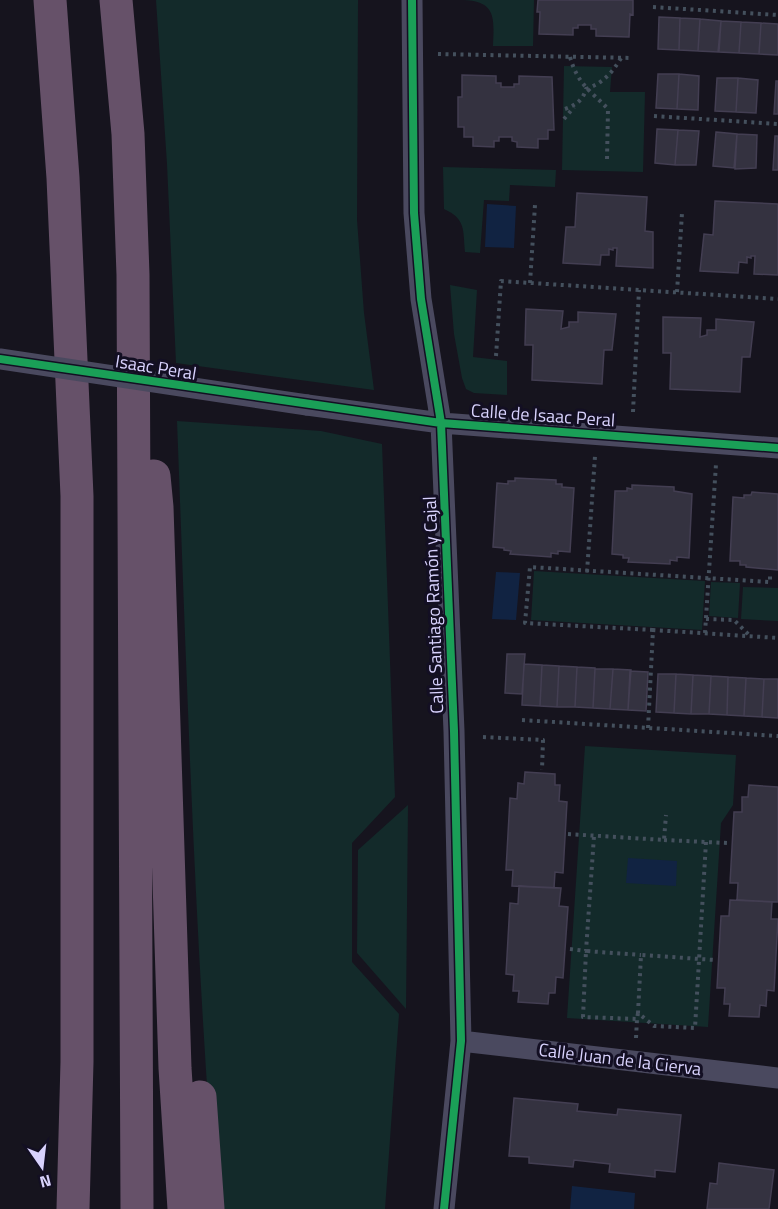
<svg xmlns="http://www.w3.org/2000/svg" width="778" height="1209" viewBox="0 0 778 1209" font-family="'Titillium Web',sans-serif">
<rect width="100%" height="100%" fill="#16141e"/>
<!-- green -->
<path fill="#132a2a" d="M156 0H358L357 220 364 313 374 390 176 363 167 164Z
M463 0H534L533 46H493C494 19 497 1 463 0Z
M564 66 612 67 610 92H645L643 172 562 170Z
M443 167 556 170 555 187 510 185 509 201 484 200 480 253 465 252C463 230 466 219 444 209Z
M450 285 477 290 473 357 507 361V395L474 393 466 389 462 378 454 334Z
M177 421 321 431 382 444 395 797 352 843V962L399 1014 385 1209H216C195 947 187 684 177 421Z
M534 571 705 581 702 630 531 620Z
M711 582 740 583 738 618 709 616Z
M743 587 778 588V621L741 619Z
M585 746 736 755 733 805 721 823 708 1027 567 1018Z
M408 805 406 1009 357 953 358 850Z"/>
<!-- water -->
<path fill="#112342" d="M487 204 516 206 514 248 485 247Z
M496 572 520 573 516 620 492 619Z
M628 858 677 861 676 886 626 883Z
M572 1186 635 1193 634 1209H570Z"/>
<!-- building -->
<path fill="#343240" stroke="#433e52" stroke-width="1.5" d="M538 0H633V15L630 14 629 37 596 36V29H591V25H578V28H573V35L539 34 540 12H537Z
M659 17 680 18 679 50 658 49Z
M680 18 700 19 698 51 679 50Z
M700 19 721 21 718 52 698 51Z
M721 21 741 22 739 53 719 52Z
M741 22 761 23 759 54 739 53Z
M761 23 778 24V55L759 54Z
M658 74H679L677 109 656 108Z
M679 74 699 76 698 110 677 109Z
M462 75 496 76V83H501V87H514V84H519V76L552 77 554 130H548V139H538V148L517 147V142L512 141V137H499V141H494V147L473 146V137H464V127H458V97H462Z
M717 78H738L736 112 715 111Z
M738 78 758 80 756 113 736 112Z
M776 81H778V114H774Z
M657 129 678 130 675 165 655 163Z
M678 130 699 131 696 165H675Z
M716 132 737 134 734 168 713 166Z
M737 134 757 135 756 168 735 169Z
M775 136H778V170H773Z
M577 193 647 197 645 231 653 232V268L616 266 617 248H613V250L609 249V255H601L600 265 563 263 566 227H575Z
M715 201 778 204V275L754 274 755 256H751V258L747 257V263L739 262 738 273 700 271 704 234 713 235Z
M526 309 563 311 561 329 569 327V322H578V312L616 314 612 350H604L602 384 532 380 533 345H525Z
M663 317 701 318 700 337 707 335V330H716V319L754 322 750 357H742L740 392 670 389 671 353H663Z
M515 478 556 480V484H562V487L574 488 570 552 558 551V554L551 553V557L510 554 511 551 504 550V548L493 547 497 483 508 484V481H515Z
M632 485 674 487V491L692 494 689 558 677 557V561L670 560V564L628 562 629 558H623V555L612 554 615 491H627V488L632 489Z
M752 492 778 494V570L746 567V565H740V561H730L733 497 744 498V495H751Z
M507 654H525L522 694 505 693Z
M524 664 542 665 540 706 522 705Z
M542 665 559 666 557 707 540 706Z
M559 666 577 667 575 707H557Z
M577 667 595 668 593 708 575 707Z
M595 669H613L610 709 593 708Z
M613 669 631 670 628 710 610 709Z
M630 671 648 672 646 711 628 710Z
M658 674H676L674 713 656 712Z
M676 674 693 675 691 714 674 713Z
M693 675 711 676 709 714H691Z
M711 676 728 677 727 715 709 714Z
M728 677 746 678 744 716 727 715Z
M746 678 764 679 762 717 744 716Z
M764 679H778V718L762 717Z
M525 772 555 774V785H560L559 801 567 802 563 873 555 872 554 888 512 886 513 870H506L510 798 517 799 518 783 524 784Z
M749 785 778 787V902L737 900 738 883H730L734 812H742V797H748Z
M519 886 561 888 559 906 568 907 563 978 556 977 555 993H549L548 1004 518 1002 519 991H513L514 975 506 974 510 903 518 904Z
M730 900 772 902 771 919H778L774 991 767 990 766 1006 760 1005 759 1017 729 1016 730 1004H724L725 988H717L721 916H729Z
M514 1098 578 1104 577 1111 617 1115 618 1109 681 1115 675 1172 655 1170V1177L609 1172 610 1164 574 1160 573 1167 529 1163V1157L509 1156Z
M719 1163 774 1170 769 1209H707L710 1183 717 1184Z"/>
<g fill="none" stroke-linecap="round" stroke-linejoin="round">
<!-- path -->
<path stroke="#44505d" stroke-width="4" stroke-dasharray="3 4.5" stroke-linecap="butt" d="M653 7 778 15
M438 54 632 58
M570 57C578 85 590 90 608 109L607 159
M565 109C576 105 583 100 586 89 603 83 612 73 621 58
M654 116 778 124
M564 119 574 107
M530 283 535 205
M677 292 682 213
M496 356 501 281 778 299
M633 412 639 290
M587 572 595 456
M706 619 734 620 749 635
M653 630 525 623 530 567 770 582V573
M705 633 716 464
M522 720 778 736
M648 728 653 630 778 638
M483 737 543 740 542 770
M568 834 664 840 666 815
M664 840 727 843
M706 842 695 1028 654 1026 638 1013 641 955 715 960
M570 949 586 951 594 836
M638 1013 637 1019 583 1017 586 951 641 955
M636 1038 637 1019"/>
<!-- street -->
<path stroke="#4a495f" stroke-width="21" d="M412 0 414 213 421 299 441 423 454 731 461 1041 444 1209
M307 405 441 423 778 448
M461 1041 778 1078"/>
<!-- highway -->
<path stroke="#665169" stroke-width="33" d="M50 0 63 178 77 496V1062L73 1209
M116 0 128 134 133 275 137 1209
M154 476 157 507 175 1068 184 1209
M200 1097 208 1209"/>
<!-- street-bridge -->
<path stroke="#4a495f" stroke-width="21" d="M0 359 307 405"/>
<!-- cycleway casing -->
<g stroke="#130f23" stroke-width="11">
<path id="cycleway" d="M412 0 414 213 421 299 441 423 454 731 461 1041 444 1209
M0 359 441 423 778 448"/>
</g>
<!-- cycleway -->
<use href="#cycleway" stroke="#1a9f57" stroke-width="8"/>
</g>
<g text-anchor="middle" dominant-baseline="central" stroke-width="6" stroke-linejoin="round" paint-order="stroke">
<!-- street labels -->
<g font-size="18" fill="#d8d2fd" stroke="#130f23">
<text transform="translate(156 367) rotate(9)">Isaac Peral</text>
<text transform="translate(543 415) rotate(4)">Calle de Isaac Peral</text>
<text transform="translate(433 605) rotate(-92)">Calle Santiago Ramón y Cajal</text>
<text transform="translate(620 1059) rotate(7)">Calle Juan de la Cierva</text>
</g>
</g>
<!-- north arrow -->
<g transform="translate(42 1167) rotate(166)" stroke="#130f23" stroke-width="4.5" paint-order="stroke">
<path d="M0-4.5L10 22L0 15L-10 22Z" fill="#d8d2fd"/>
<text y="-9" font-size="16" font-weight="bold" text-anchor="middle" fill="#d8d2fd">N</text>
</g>
</svg>
